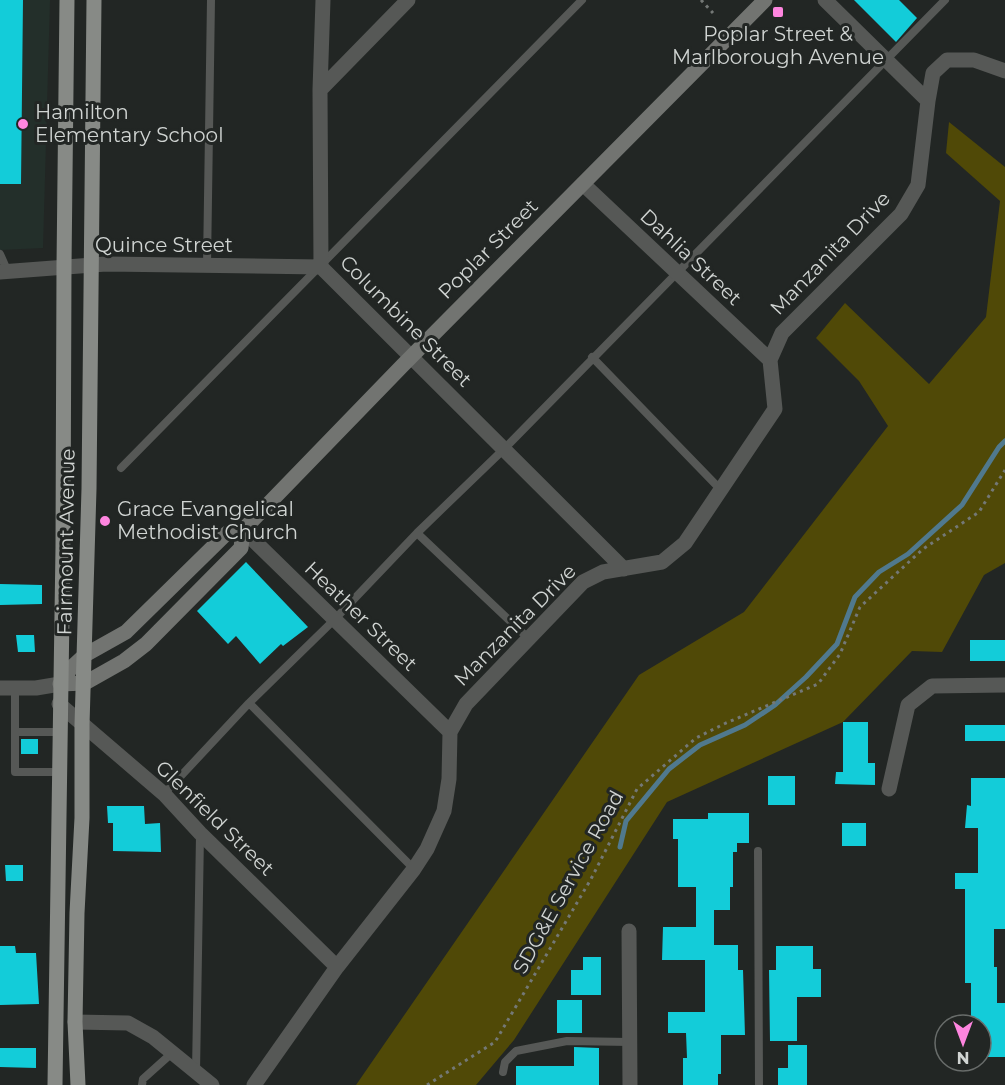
<svg xmlns="http://www.w3.org/2000/svg" width="1005" height="1085" viewBox="0 0 1005 1085" font-family="Montserrat,sans-serif">
<rect width="100%" height="100%" fill="#222624"/>
<!-- built -->
<path fill="#232f2a" d="M0 0H50L43 248 0 250Z"/>
<!-- green -->
<path fill="#504907" d="M949 122 1005 167V563L984 575 942 652 912 651 843 722 667 802 514 1040 476 1085H356L639 675 744 612 888 426 859 381 816 338 845 303 929 384 986 317 1000 201 946 153Z"/>
<g fill="none" stroke-linecap="round" stroke-linejoin="round">
<!-- stream -->
<path stroke="#50798e" stroke-width="5" d="M620 847 626 821 669 769 700 745 745 725 775 705 806 677 837 644 855 597 879 572 908 554 962 505 999 447 1005 441"/>
</g>
<!-- building -->
<path fill="#13ccd9" d="M0 0H23L21 184H0Z
M854 0H899L917 18 896 42Z
M246 562 308 627 283 646 281 644 260 664 236 636 228 644 197 611Z
M0 584 42 585V604L0 605Z
M16 635H34L35 652H18Z
M970 640H1005V661H970Z
M843 722H868V763H875V785L835 784 836 772H843Z
M965 725H1005V741H965Z
M21 739H38V754H21Z
M768 776H795V805H768Z
M971 778H1005V929H994V967H997V1003H1005V1057H984L985 1027H981V1025H971V983H965V889H955V873H978V828H965L967 805 971 806Z
M107 806H144L145 824 160 823 161 852 113 851V823H108Z
M708 813H749V843H737V852H733V887H730V910H714V945H738V970H743L745 1035H721V1074H718V1085H683V1058H687L686 1033H668V1012H705V960H662L663 927H696V887H678V839H673V819H708Z
M842 823H866V846H842Z
M5 865H23V881H6Z
M0 946H15L16 953H36L39 1004 0 1005Z
M776 946H813V969H821V997H797V1041H770L769 970H776Z
M583 957H601V995H571V970H583Z
M557 1000H582V1033H557Z
M788 1045H807V1085H778V1068H788Z
M574 1047 599 1048V1085H516V1066H574Z
M0 1048H36V1068L0 1067Z"/>
<g fill="none" stroke-linecap="round" stroke-linejoin="round">
<!-- path -->
<path stroke="#747876" stroke-width="3" stroke-dasharray="3 4.5" stroke-linecap="butt" d="M701 0 713 13
M427 1085 495 1042 591 879 637 789 696 738 726 723 818 684 840 654 860 607 923 549 979 512 1005 470"/>
<!-- lane -->
<path stroke="#565856" stroke-width="8" d="M0 254 8 272
M207 265 211 0
M592 357 720 489
M121 468 582 0
M417 533 528 638
M15 688V772H59
M249 703 414 869
M15 732H59
M164 794 249 703 335 619 417 533 504 449 945 0
M758 851 759 1085
M196 1072 200 835
M503 1072 505 1062 516 1051 567 1041 630 1042
M142 1085 143 1079 172 1053"/>
<!-- street -->
<path stroke="#565856" stroke-width="15" d="M323 0 320 90 321 267 624 569
M825 0 928 101
M320 90 408 0
M583 184 770 360
M0 272 106 264 321 267
M243 530 450 732
M0 688H36L60 684
M59 704 164 794 200 833 337 967
M889 789 908 705 932 686 1005 685
M629 931 630 1085
M75 1022 128 1023 153 1037 212 1085
M254 1085 337 967 414 869 427 849 444 811 449 779 450 732 466 704 583 582 603 572 662 562 685 543 775 409 770 360 782 333 901 214 918 185 928 101 933 73 947 60H974L1005 71"/>
<!-- secondary -->
<path stroke="#727471" stroke-width="15" d="M60 684 71 668 85 655 126 632 227 533 243 530 403 365 765 0
M60 684 85 683 124 661 146 644 241 548 243 530"/>
<!-- primary -->
<path stroke="#878a86" stroke-width="15" d="M55 1085 63 547 64 266 67 0
M78 1085 75 1022 77 913 82 818V725L89 489 94 0"/>
</g>
<!-- markers -->
<g fill="#fe85df" stroke="#222624" stroke-width="2">
<rect x="772" y="6" width="12" height="12" rx="3"/>
<circle cx="23" cy="124" r="6"/>
<circle cx="105" cy="521" r="6"/>
</g>
<g text-anchor="middle" dominant-baseline="central" stroke-width="6" stroke-linejoin="round" paint-order="stroke">
<!-- poi labels -->
<g font-size="20" fill="#d0d4d2" stroke="#222624" text-anchor="start">
<text x="778" y="34" text-anchor="middle">Poplar Street &amp;<tspan x="778" dy="23">Marlborough Avenue</tspan></text>
<text x="35" y="112">Hamilton<tspan x="35" dy="23">Elementary School</tspan></text>
<text x="117" y="509">Grace Evangelical<tspan x="117" dy="23">Methodist Church</tspan></text>
</g>
<!-- street labels -->
<g font-size="20" fill="#d0d4d2" stroke="#222624">
<text x="164" y="245">Quince Street</text>
<text transform="translate(488 249) rotate(-45)">Poplar Street</text>
<text transform="translate(830 253) rotate(-46)">Manzanita Drive</text>
<text transform="translate(691 257) rotate(43)">Dahlia Street</text>
<text transform="translate(406 321) rotate(45)">Columbine Street</text>
<text transform="translate(66 542) rotate(-89)">Fairmount Avenue</text>
<text transform="translate(361 616) rotate(44)">Heather Street</text>
<text transform="translate(515 625) rotate(-45)">Manzanita Drive</text>
<text transform="translate(215 818) rotate(44)">Glenfield Street</text>
<text transform="translate(568 882) rotate(-61)">SDG&amp;E Service Road</text>
</g>
</g>
<!-- north arrow -->
<g transform="translate(963 1043) rotate(180)"><circle r="28" fill="#222624" stroke="#686c6a" stroke-width="1.5"/>
<path d="M0-4.5L10 22L0 15L-10 22Z" fill="#fe85df"/>
<text y="-9" font-size="16" font-weight="bold" text-anchor="middle" fill="#d0d4d2">N</text>
</g>
</svg>
